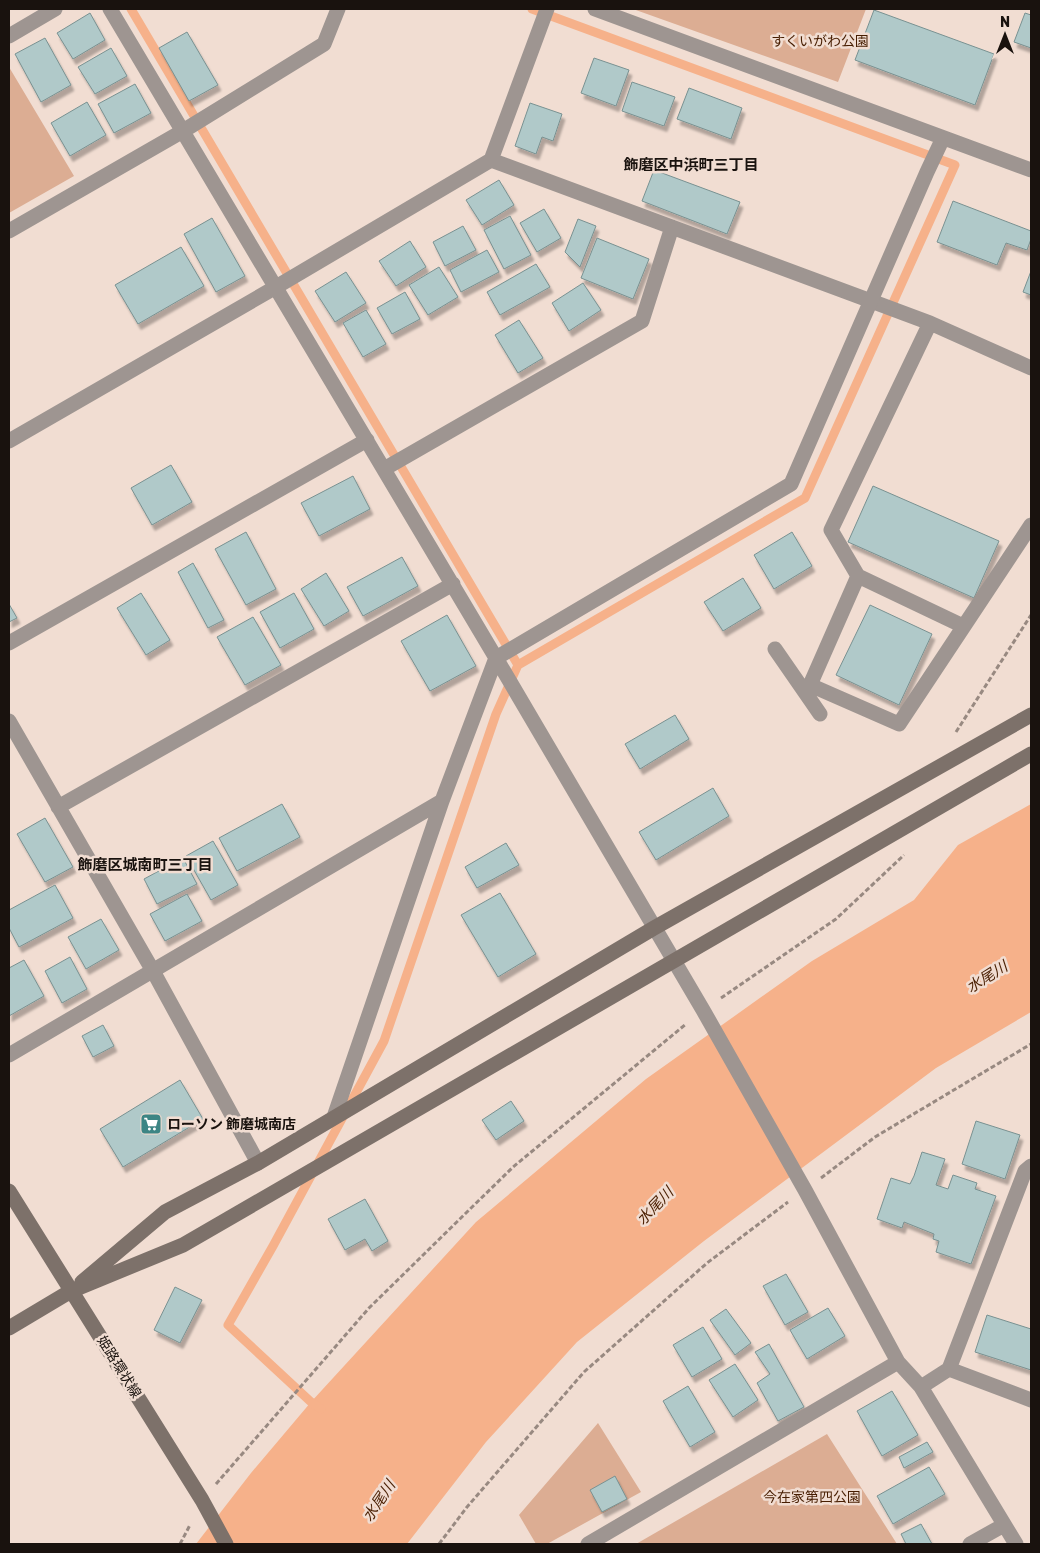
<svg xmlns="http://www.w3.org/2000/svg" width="1040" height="1553" viewBox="0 0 1040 1553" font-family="Rubik,'Noto Sans JP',sans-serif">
<defs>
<filter id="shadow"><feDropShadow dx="3" dy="5.5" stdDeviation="1" flood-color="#0004"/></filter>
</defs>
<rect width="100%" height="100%" fill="#f1ddd2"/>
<!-- green -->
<path fill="#dcad93" d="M633 9H866L838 82Z
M9 67 74 176 9 213Z
M598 1423 641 1492 547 1544H536L519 1515Z
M827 1434 897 1544H636Z"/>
<!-- water -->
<path fill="#f6b18a" d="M1031 804V1012L936 1068 704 1241 577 1342 486 1442 407 1544H196L251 1473 311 1402 476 1222 646 1079 812 961 914 900 958 845Z"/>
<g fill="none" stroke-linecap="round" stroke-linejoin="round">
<!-- stream -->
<path stroke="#f6b18a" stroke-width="9" d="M131 9 518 665
M321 1409 311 1402 228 1325 273 1246 384 1041 496 714 518 665 805 498 955 165 532 9"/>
</g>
<!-- building -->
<path fill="#b0c9c9" stroke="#799191" filter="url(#shadow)" d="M874 10 994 54 975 105 855 60Z
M90 13 105 40 73 59 57 33Z
M1025 13 1031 15V48L1014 42Z
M187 32 218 85 189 101 159 48Z
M45 38 71 85 41 102 15 54Z
M111 48 127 76 95 94 78 67Z
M594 58 629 70 616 106 581 93Z
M632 82 675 97 664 126 622 111Z
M135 84 151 113 114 133 98 104Z
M689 88 742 108 731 139 677 119Z
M87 102 106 135 70 156 51 123Z
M530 103 562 114 553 141 542 137 536 154 515 146Z
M654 170 740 202 727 234 642 201Z
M499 180 514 205 482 225 466 200Z
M953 201 1031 231V239L1027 250 1006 243 997 265 937 242Z
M544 209 561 238 537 252 520 223Z
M510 216 531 255 504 269 484 230Z
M212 218 245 276 216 292 184 234Z
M578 219 596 226 580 267 565 252Z
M463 226 476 250 445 266 433 242Z
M597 238 649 259 633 299 581 278Z
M410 241 426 267 396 286 379 261Z
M181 247 204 286 138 324 115 285Z
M487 250 499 272 461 292 450 270Z
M536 264 550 287 500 315 487 292Z
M439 267 458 297 428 315 409 285Z
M1031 271V295L1023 292Z
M346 272 366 303 335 322 315 291Z
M583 283 601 310 569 331 552 303Z
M405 292 420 319 392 334 377 308Z
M366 310 386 344 363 357 343 323Z
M519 320 543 358 518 373 495 335Z
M171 465 192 502 152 525 131 488Z
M353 476 370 509 319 536 301 503Z
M873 486 999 541 974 598 848 542Z
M246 532 276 589 246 605 215 549Z
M792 532 812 566 774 589 754 555Z
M402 557 418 586 363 616 347 587Z
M193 563 224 620 208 628 178 572Z
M326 573 349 611 324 626 301 589Z
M743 578 761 608 723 631 704 602Z
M141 593 170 640 146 655 117 608Z
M294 593 314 629 280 648 260 612Z
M9 604 17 618 9 622Z
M870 605 932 634 899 705 836 675Z
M447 615 476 666 430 691 401 641Z
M253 617 281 665 245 685 217 637Z
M675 715 689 739 640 769 625 744Z
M713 788 729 816 656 860 639 832Z
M282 804 300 837 237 871 219 838Z
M45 818 73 867 45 882 17 834Z
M213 841 238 885 211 900 186 856Z
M506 843 519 865 477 888 465 867Z
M183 858 197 884 157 904 144 879Z
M55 885 73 918 19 947 9 928V910Z
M500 893 536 954 498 977 461 915Z
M187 894 202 921 165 941 150 914Z
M101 919 119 950 86 969 68 937Z
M70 957 87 989 62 1003 45 971Z
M24 960 44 996 9 1016V968Z
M103 1025 114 1046 93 1057 82 1036Z
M180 1080 203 1119 123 1167 100 1129Z
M511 1101 524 1121 496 1140 482 1120Z
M976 1121 1020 1135 1005 1179 962 1164Z
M922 1152 945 1159 936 1185 948 1189 953 1175 977 1183 975 1189 996 1196 971 1264 936 1252 939 1241 933 1239 934 1234 904 1222 902 1228 877 1219 891 1178 910 1184 914 1176Z
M365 1199 388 1241 372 1251 365 1239 345 1250 328 1219Z
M786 1274 808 1312 785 1325 763 1286Z
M175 1287 202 1300 180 1343 154 1330Z
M828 1308 845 1336 807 1359 790 1330Z
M726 1309 751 1343 735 1355 710 1320Z
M987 1315 1031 1329V1370L975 1352Z
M703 1327 722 1359 692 1377 673 1345Z
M769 1344 804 1407 778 1421 757 1383 770 1374 755 1352Z
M735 1364 758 1400 733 1417 709 1380Z
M688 1386 715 1432 690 1447 663 1401Z
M892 1391 918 1435 882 1456 857 1411Z
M927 1442 933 1452 904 1468 899 1457Z
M929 1467 945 1494 893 1524 877 1496Z
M615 1476 627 1499 602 1512 590 1490Z
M921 1524 932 1544H906L901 1534Z"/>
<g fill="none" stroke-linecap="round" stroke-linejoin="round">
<!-- path -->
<path stroke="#988981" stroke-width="3" stroke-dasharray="5 2.5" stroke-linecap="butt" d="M956 732 1031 615
M721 998 836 919 904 855
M821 1178 875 1137 1031 1044
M216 1484 369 1308 513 1167 686 1024
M180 1544 190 1525
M439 1544 467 1507 584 1372 707 1263 788 1202"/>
<!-- lane -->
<path stroke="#9e9591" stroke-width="15" d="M871 301 930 323 1031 368
M930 323 831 530 858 576 810 685 899 724 1031 525
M858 576 963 626
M775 649 820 714"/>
<!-- street -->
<path stroke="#9e9591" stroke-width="15" d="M110 9 496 658 703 1010 805 1190 898 1362 921 1387 1016 1544
M595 9 1031 170
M9 36 55 9
M491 160 871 301
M9 231 183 131 324 44 338 9
M9 441 276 287 491 160 547 9
M384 469 642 321 672 227
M9 643 367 440
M9 721 153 971 258 1163
M58 807 453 584
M9 1055 442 801
M334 1117 442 801 496 658 791 484 927 172 943 138
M949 1369 1031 1400
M921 1387 949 1369 1025 1171 1031 1166
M588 1544 898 1362
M970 1544 1004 1525"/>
<!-- secondary -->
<path stroke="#7d716a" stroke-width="15" d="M9 1191 202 1500 226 1544
M82 1282 165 1212 258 1163 654 928 1031 715
M9 1328 71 1291 183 1245 1031 754"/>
</g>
<!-- icons -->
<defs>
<g id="supermarket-square" transform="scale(1.125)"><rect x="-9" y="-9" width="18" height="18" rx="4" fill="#3d8584" stroke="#f1ddd2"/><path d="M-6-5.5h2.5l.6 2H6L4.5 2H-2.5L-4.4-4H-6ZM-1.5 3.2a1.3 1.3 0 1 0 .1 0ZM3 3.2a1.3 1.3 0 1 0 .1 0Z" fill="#fff"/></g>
</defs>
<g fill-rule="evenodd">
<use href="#supermarket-square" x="151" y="1124"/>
</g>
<g text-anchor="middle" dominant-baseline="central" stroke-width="5" stroke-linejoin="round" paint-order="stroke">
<!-- park labels -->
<g font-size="14" fill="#471d00" stroke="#f1ddd2">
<text x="820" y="41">すくいがわ公園</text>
<text x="812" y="1497">今在家第四公園</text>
</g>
<!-- poi labels -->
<g font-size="14" font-weight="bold" fill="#19120e" stroke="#f1ddd2" text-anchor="start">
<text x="167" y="1124">ローソン 飾磨城南店</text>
</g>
<!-- street labels -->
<g font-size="14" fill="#19120e" stroke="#f1ddd2">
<text transform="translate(119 1367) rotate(58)">姫路環状線</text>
</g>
<!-- neighbourhood labels -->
<g font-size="15" font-weight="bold" fill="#19120e" stroke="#f1ddd2">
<text x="691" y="165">飾磨区中浜町三丁目</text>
<text x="145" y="865">飾磨区城南町三丁目</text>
</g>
<!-- water labels -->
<g font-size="15" font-style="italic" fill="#4a1f02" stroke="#f1ddd2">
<text transform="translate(987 977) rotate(-32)">水尾川</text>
<text transform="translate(655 1206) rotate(-46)">水尾川</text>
<text transform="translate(379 1501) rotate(-56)">水尾川</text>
</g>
</g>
<!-- border -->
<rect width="1040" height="1553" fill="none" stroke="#19120e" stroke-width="20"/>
<!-- north arrow -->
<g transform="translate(1005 35)" stroke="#f1ddd2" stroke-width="4" paint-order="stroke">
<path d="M0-4L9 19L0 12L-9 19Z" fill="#19120e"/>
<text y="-8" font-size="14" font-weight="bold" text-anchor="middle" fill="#19120e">N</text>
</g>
</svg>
